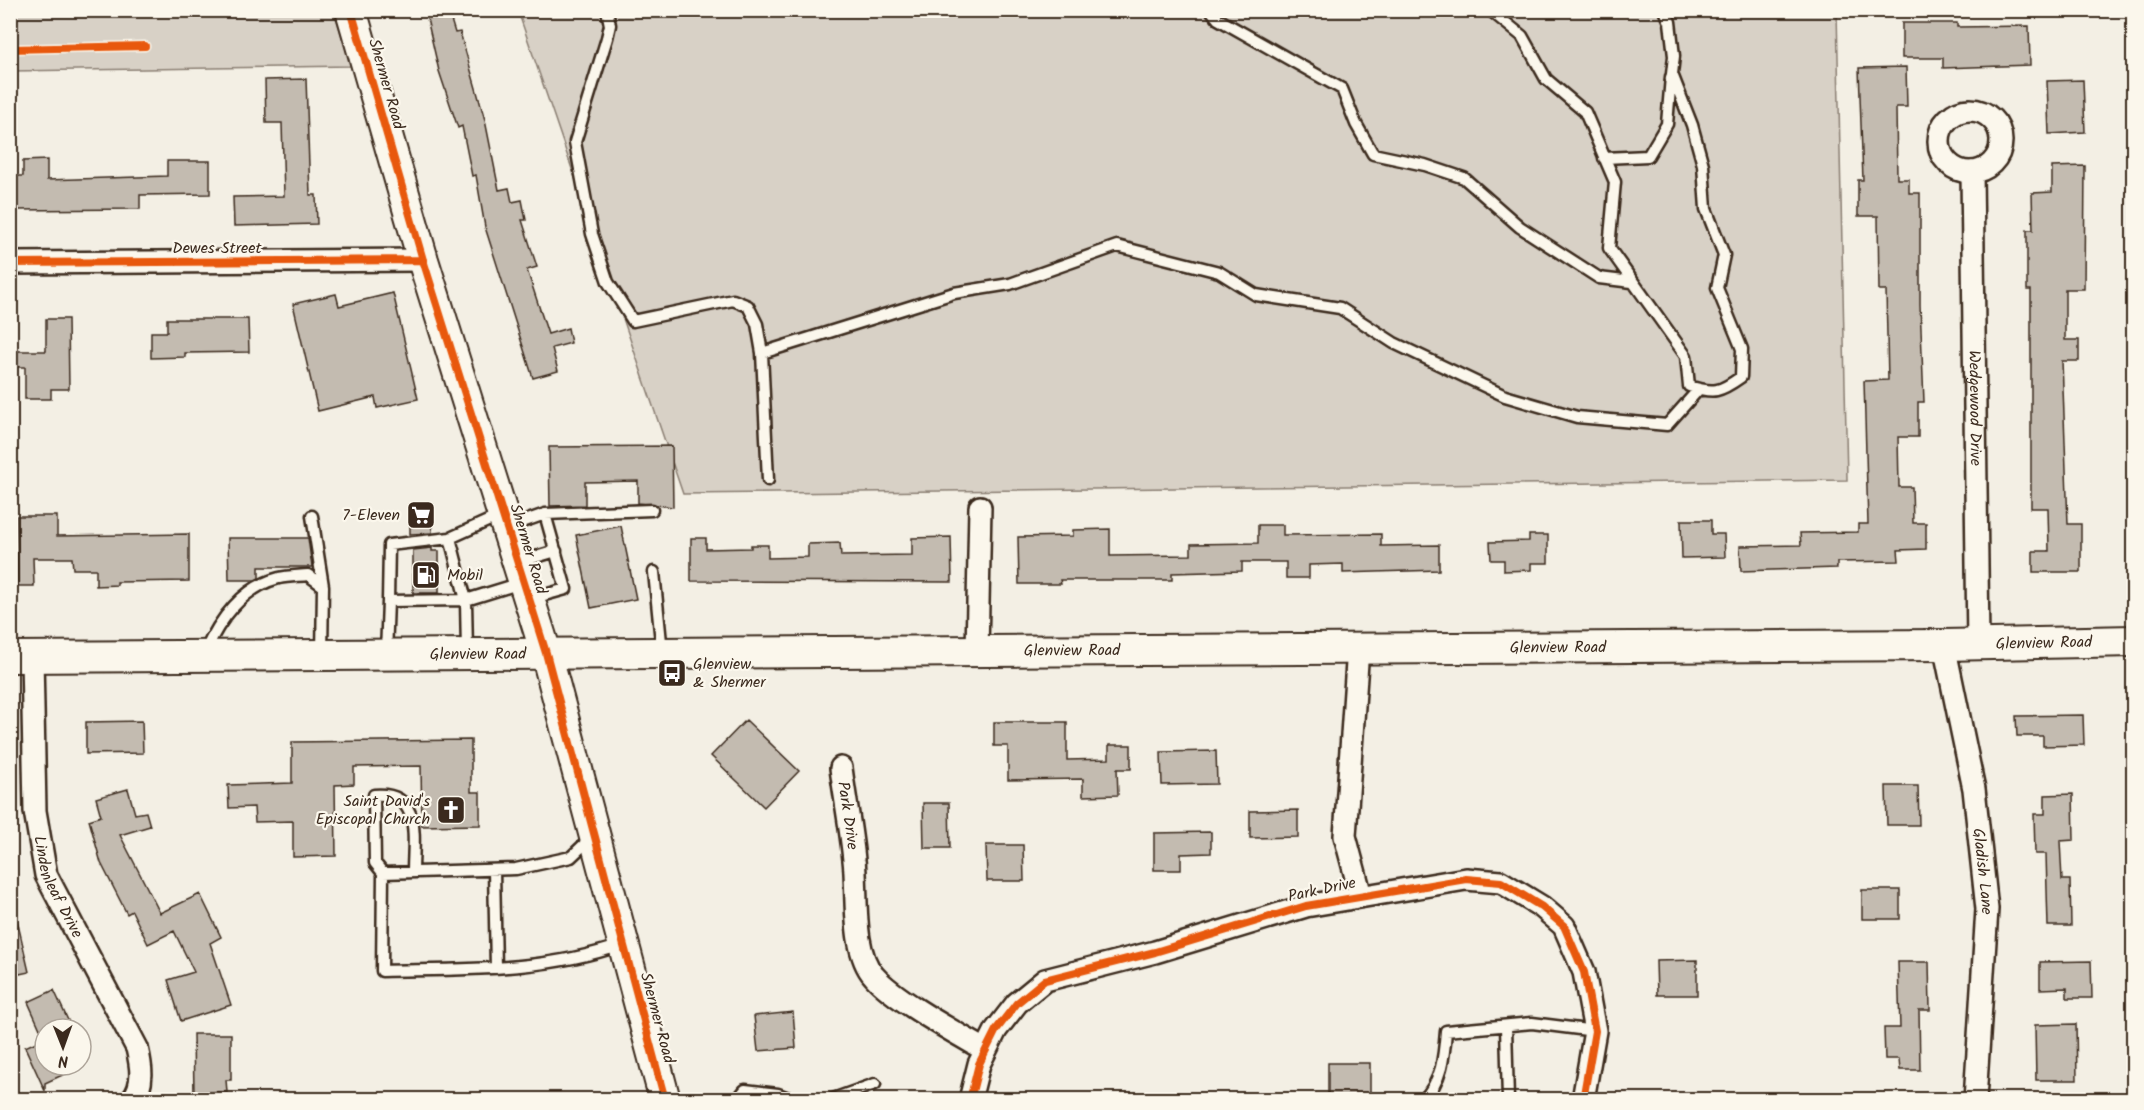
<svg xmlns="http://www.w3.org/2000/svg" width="2144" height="1110" viewBox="0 0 2144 1110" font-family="Kalam,sans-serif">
<rect width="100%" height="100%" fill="#f3efe4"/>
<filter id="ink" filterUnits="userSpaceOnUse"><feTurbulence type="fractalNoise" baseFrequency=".0167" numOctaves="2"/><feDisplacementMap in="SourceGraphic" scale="12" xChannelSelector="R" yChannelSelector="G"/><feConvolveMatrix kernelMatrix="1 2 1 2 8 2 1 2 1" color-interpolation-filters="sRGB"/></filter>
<g filter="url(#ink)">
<!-- green -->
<path fill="#d8d1c6" stroke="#8a7e72" stroke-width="1.5" d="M10 11H334L351 66 11 71Z
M518 11H1837L1847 480 683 494Z"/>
<!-- building -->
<path fill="#c3bbb0" stroke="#3b2a1e" stroke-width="1.5" d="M425 10H448L455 33 460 32 485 120 499 190 509 188 512 202 522 200 526 220H522L537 267 527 270 548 334 568 328 571 343 552 348 558 371 533 378 485 227 476 175 472 176 462 126 458 128 439 71Z
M1902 23H1957V27L2029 26 2030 65 1943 68V58H1902Z
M1906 67 1907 107H1896L1897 179H1909V193H1920V305L1924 402H1918V437H1898L1899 487H1912L1913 523H1926V549L1898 550 1899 561 1837 562V568L1741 571 1740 546 1801 545 1800 533 1858 532V524H1868L1864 381 1888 380 1886 290H1879L1878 216H1858V180H1863L1859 68Z
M306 79 310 195H316L317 224 234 226 233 197 284 196 282 123H266L265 80Z
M2083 80 2085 132 2049 134 2047 81Z
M47 160V180L167 176V161H210V194L140 195V209L12 210 11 176H23V161Z
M2085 166 2084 289H2065V340H2079V361H2062L2068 524H2081V572H2033V551H2049L2048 508H2031V290H2027V230H2033L2032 193 2052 192V167Z
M393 293 418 399 377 408 375 397 318 411 293 304 336 294 339 306Z
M46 319H68L69 389H51V399H25V367H10V351H46Z
M167 319H248L249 352 185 353V357L151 358V332H167Z
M672 446 673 507 638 503V481L585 482V505L550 506 549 447Z
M410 509H431L432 533 410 534Z
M17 516H57V536L189 534V581L117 582V585L96 586V569H73L72 558H33L34 586H18Z
M1681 520H1711V534H1724L1725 557 1682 558Z
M1258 525H1283V535L1381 534V546L1439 545V570L1343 573V564L1309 565V578H1286V562H1242V571L1172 573V580H1060L1061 584H1019L1018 537 1073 536V530L1110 529V556L1191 555V544L1258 543Z
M621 526 636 599 591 608 576 535Z
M1529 535H1548V563H1531V570L1504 571V560H1491L1490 542 1529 541Z
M951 537 952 582 691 581V538H706V549L751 548V545H768V558L808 557V544L840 543 841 556 912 555V538Z
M228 538H308L312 567H259V578L255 580H229Z
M432 548V551H439V593H413V550Z
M2083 715 2084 745 2043 746V736H2017L2016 716Z
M746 720 799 771 764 807 711 756Z
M142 721 143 753 86 754V722Z
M994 722H1067V760L1109 759V745H1131V769H1117L1118 795 1083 796V779L1008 780V746H994Z
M471 740V792H480V825L422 826 421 766 354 767V784L335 785 336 856 293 857V821L255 822 254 807 229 808 228 785 292 783V742Z
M1216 751 1217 784 1162 785 1161 752Z
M1886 786H1918L1919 825H1887Z
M128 789 135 814 146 812 150 826 120 835 160 913 200 894 221 937 210 943 231 1005 181 1021 168 980 194 972 174 931 148 944 132 911 127 914 101 863 89 820 101 816 96 798Z
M2073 794 2074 840 2060 841 2062 880H2070L2071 926H2048L2046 854H2035L2034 814H2045V795Z
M923 803H949L950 848H924Z
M1298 810V837L1250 838V811Z
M1211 832V853L1181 854V870H1154V833Z
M986 845H1023L1024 881H987Z
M1862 890H1900V919H1862Z
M17 920 29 972 10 976V921Z
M1697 960V995H1657L1656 961Z
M2091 961 2092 998H2067V988L2040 989V962Z
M1898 962H1929L1930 1010H1919L1920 1070H1900L1899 1059H1885L1884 1028H1900Z
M54 990 72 1029H40L28 1002Z
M793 1012 796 1048 758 1051 754 1016Z
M2076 1024 2077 1080H2036L2035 1025Z
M193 1034H231V1080H226L227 1092 194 1093Z
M45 1038V1065H84L45 1083V1091L25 1047Z
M1328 1063H1370V1100H1328Z"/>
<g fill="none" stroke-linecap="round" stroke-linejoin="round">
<!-- lane casing -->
<g stroke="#3b2a1e" stroke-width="15">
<path id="lane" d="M607 10 610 25 607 38 575 142 592 234 608 282 633 321 733 300 748 306 757 324 762 353
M1211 10 1218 19 1342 89 1356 124 1373 154 1425 165 1464 178 1520 227 1599 278 1632 282
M1490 10 1522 36 1546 79 1585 112 1615 182 1609 248 1686 356 1689 386C1714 394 1720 392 1741 377L1742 349 1717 288 1724 255 1706 209 1703 165 1692 125 1672 74 1674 56 1670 22 1665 10
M1604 158 1648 156 1667 124 1671 77
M768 480 762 353 954 293 1010 284 1117 246 1219 272 1256 295 1340 308 1394 343 1505 396 1577 417 1667 425 1699 389
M312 516 323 586 322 655
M508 527 545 514 652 510
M450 538 466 600 467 653
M519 562 556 551
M654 572 662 652
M530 599 566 589 545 514
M388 601 389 545 450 538 501 515
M205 652C219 620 243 587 279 578 288 576 299 576 308 575L323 586
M386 654 388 601 466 600 521 583
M592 837 571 857 516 869 383 873 382 971C464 969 543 972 621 945
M494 870 496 968
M383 873 375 863 374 795C423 791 413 839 413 872
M1506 1026 1508 1100
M737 1100 745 1090 778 1094 794 1100
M830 1100 875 1084
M1423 1100C1442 1081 1444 1057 1446 1031L1532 1023 1595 1031"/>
</g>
<!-- street casing -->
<g stroke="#3b2a1e" stroke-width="26">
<g id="street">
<circle cx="1970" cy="141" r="31"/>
<path id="s1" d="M1972 172 1978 644"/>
<path d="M10 263 423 260"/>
<path id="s2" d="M1944 645 1974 789 1987 909 1975 1100"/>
<path d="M1358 648 1345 836 1361 896"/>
<path d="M977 651 980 507"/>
<path id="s3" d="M32 657 35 811 46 875 137 1048C141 1065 145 1085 132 1100"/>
<path id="s4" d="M841 768C845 799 851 829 854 860 858 892 851 951 874 976 895 1000 956 1033 985 1050"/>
<path d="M970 1100 979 1064 996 1030 1017 1003 1045 980 1155 952 1306 906 1466 879 1501 882 1542 907 1564 926 1584 972 1595 1031 1583 1100"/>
</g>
</g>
<!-- secondary casing -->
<g stroke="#3b2a1e" stroke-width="34">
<g id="secondary">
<path d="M351 10 423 260 546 653 665 1100"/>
<path id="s5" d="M10 657 1944 645 2134 641"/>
</g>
</g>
<!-- lane -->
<use href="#lane" stroke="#fbf7ec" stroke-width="10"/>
<!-- street -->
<use href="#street" stroke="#fbf7ec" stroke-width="21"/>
<!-- secondary -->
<use href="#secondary" stroke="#fbf7ec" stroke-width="30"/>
<!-- cycleway casing -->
<g stroke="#fbf7ec" stroke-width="11">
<path id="cycleway" d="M351 10 423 260 546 653 665 1100
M10 49 145 46
M10 263 423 260
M970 1100 979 1064 996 1030 1017 1003 1045 980 1155 952 1306 906 1466 879 1501 882 1542 907 1564 926 1584 972 1595 1031 1583 1100"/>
</g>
<!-- cycleway -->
<use href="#cycleway" stroke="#e8590c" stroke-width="8"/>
</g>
</g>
<!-- icons -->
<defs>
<g id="supermarket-square" transform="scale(1.5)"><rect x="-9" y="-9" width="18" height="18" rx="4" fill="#3b2a1e" stroke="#fbf7ec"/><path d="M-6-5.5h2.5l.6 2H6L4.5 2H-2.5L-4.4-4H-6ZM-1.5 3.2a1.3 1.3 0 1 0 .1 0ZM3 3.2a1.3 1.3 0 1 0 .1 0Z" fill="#fff"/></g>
<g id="fuel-square" transform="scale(1.5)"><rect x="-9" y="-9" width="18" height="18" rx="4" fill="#3b2a1e" stroke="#fbf7ec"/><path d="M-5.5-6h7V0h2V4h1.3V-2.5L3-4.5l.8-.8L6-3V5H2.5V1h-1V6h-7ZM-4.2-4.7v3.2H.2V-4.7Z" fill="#fff"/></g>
<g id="bus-square" transform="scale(1.5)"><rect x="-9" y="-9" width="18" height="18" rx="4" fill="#3b2a1e" stroke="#fbf7ec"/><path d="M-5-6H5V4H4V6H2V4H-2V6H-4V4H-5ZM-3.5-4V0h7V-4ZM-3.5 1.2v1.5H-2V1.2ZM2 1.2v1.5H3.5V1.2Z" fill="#fff"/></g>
<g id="church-square" transform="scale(1.5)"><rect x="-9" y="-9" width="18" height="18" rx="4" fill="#3b2a1e" stroke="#fbf7ec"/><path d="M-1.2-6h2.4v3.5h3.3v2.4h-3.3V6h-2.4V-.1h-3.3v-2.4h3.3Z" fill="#fff"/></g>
</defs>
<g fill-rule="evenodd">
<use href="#supermarket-square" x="421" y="515"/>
<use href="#fuel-square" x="426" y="575"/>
<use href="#bus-square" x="672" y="673"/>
<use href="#church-square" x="451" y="810"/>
</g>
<g text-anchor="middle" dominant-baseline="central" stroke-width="4.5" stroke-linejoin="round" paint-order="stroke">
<!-- street labels -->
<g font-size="16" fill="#3b2a1e" stroke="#fbf7ec">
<text transform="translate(386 84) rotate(74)">Shermer Road</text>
<text x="217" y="248">Dewes Street</text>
<text stroke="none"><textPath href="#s1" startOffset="236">Wedgewood Drive</textPath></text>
<text transform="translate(528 549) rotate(73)">Shermer Road</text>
<text stroke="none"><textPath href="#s5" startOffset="2034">Glenview Road</textPath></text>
<text stroke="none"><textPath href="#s5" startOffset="1548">Glenview Road</textPath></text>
<text stroke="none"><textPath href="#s5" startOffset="1062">Glenview Road</textPath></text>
<text stroke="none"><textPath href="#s5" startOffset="468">Glenview Road</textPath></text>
<text stroke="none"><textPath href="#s4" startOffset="48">Park Drive</textPath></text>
<text stroke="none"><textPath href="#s2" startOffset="230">Gladish Lane</textPath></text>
<text stroke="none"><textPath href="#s3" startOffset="234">Lindenleaf Drive</textPath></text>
<text transform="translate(1322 890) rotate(-12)">Park Drive</text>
<text transform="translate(657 1018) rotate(75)">Shermer Road</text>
</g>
<!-- poi labels -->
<g font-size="16" fill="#3b2a1e" stroke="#fbf7ec" text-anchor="end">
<text x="400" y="515">7-Eleven</text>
<text x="447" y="575" text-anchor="start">Mobil</text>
<text x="693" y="664" text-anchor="start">Glenview<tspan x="693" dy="18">&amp; Shermer</tspan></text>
<text x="430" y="801">Saint David's<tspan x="430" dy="18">Episcopal Church</tspan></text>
</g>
</g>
<!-- margin -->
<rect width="2144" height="1110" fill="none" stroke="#fbf7ec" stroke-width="36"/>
<rect x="18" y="18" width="2108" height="1074" fill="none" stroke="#3b2a1e" stroke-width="2" filter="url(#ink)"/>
<!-- north arrow -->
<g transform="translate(63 1047) rotate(179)"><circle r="28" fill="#fbf7ec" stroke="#aea59a" stroke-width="1.5"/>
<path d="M0-4.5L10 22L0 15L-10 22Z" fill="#3b2a1e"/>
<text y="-9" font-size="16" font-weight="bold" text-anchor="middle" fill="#3b2a1e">N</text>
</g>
</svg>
